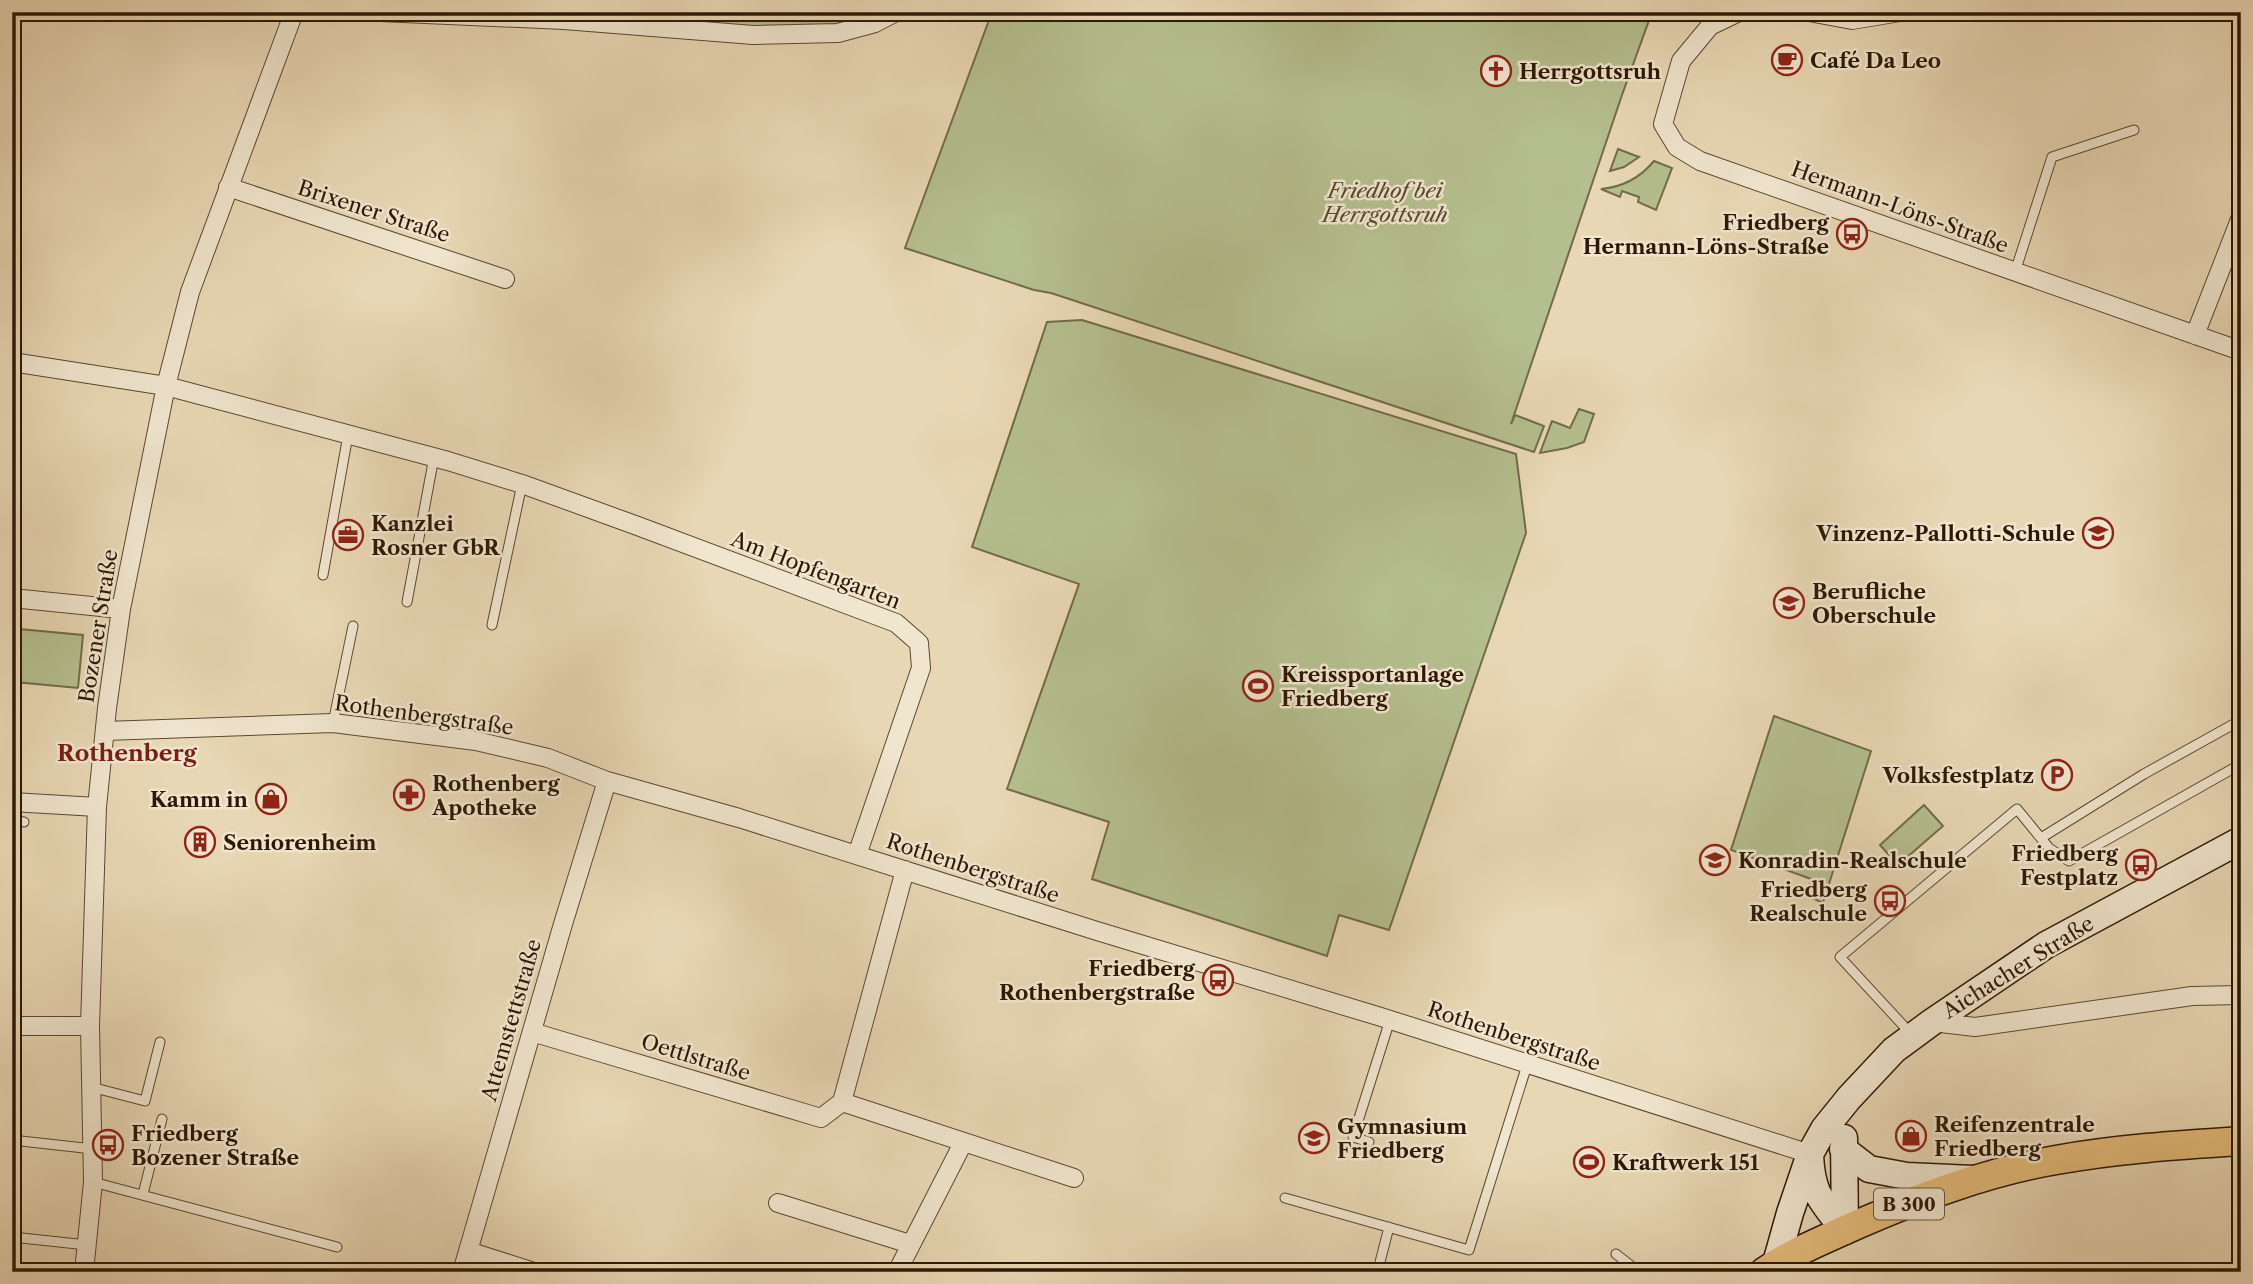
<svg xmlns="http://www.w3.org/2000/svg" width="2253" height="1284" viewBox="0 0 2253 1284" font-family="'Libre Caslon Text',serif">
<rect width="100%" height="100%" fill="#e8d7b4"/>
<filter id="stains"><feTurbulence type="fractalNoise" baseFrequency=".00286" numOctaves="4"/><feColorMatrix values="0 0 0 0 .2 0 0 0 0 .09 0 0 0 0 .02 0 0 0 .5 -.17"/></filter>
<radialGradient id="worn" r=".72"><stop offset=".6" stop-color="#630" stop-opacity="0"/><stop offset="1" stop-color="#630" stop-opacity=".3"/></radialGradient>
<!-- green -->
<path fill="#b5be8e" stroke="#726b4a" stroke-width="2" d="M671 12H875C814 40 733 27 668 23Z
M992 12H1652L1622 95 1511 424 1515 415 1544 426 1534 452 1051 293 1034 290 905 248Z
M1618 149 1639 157 1624 167 1610 171Z
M1654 161 1672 168 1656 210 1638 202 1639 197 1622 191 1620 197 1601 189C1623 187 1640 178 1654 161Z
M1082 320 1516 454 1526 533 1389 930 1339 915 1327 956 1092 879 1109 822 1007 789 1079 584 972 547 1047 322Z
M1579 409 1594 414 1584 442 1567 448 1540 453 1552 421 1570 428Z
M19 629 83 635 78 688 15 682Z
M1774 716 1871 751 1823 903 1807 896 1811 879 1731 850Z
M1924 805 1943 826 1898 865 1880 845Z"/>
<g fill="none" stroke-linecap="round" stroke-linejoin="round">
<!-- service casing -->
<g stroke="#5c4831" stroke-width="11">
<path id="service" d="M2015 272 2052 157 2134 130
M323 575 348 435
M407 602 434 457
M492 625 522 484
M333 723 353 626
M12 819 24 822
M2041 838 2144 774 2241 720
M1912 1035 1840 957 2017 809 2049 848 2069 861 2241 764
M91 1087 145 1101 160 1042
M12 1140 93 1149
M1369 1142 1353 1137 1390 1020
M93 1182 337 1247
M143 1194 162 1119
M1285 1198 1469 1250 1527 1065
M12 1237 87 1245
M1616 1254 1639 1272
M1380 1262 1389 1227"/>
</g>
<!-- minor casing -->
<g stroke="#5c4831" stroke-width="20">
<path id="minor" d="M380 12 564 20 753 35 838 33 875 23 896 12
M1739 12 1710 26 1681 61 1663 124 1677 147 1700 161 2241 351
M1809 12 1852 20 1900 12
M228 187 505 279
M2195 335 2241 217
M12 362 166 386 448 461 522 484 635 525 896 623 919 643 921 668 857 855
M12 598 121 609
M105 731 333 723 476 741 548 758 607 781 739 818 1097 931 1381 1017 1810 1154
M12 802 97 807
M1932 1022 1975 1027 2192 996 2241 995
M12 1026H90
M532 1032 821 1118 842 1102 1074 1178
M842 1102 905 870
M778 1203 910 1244
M468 1251 534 1272
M84 1272 93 1182 90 1026 97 807 107 708 121 609 166 386 190 292 294 12
M462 1272 563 924 607 781
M897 1272 963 1143"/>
</g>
<!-- secondary casing -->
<g stroke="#2e1805" stroke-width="29">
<path id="secondary" d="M1844 1138 1845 1231
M1843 1149 1869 1169 1907 1176 1973 1179
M1810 1155C1812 1195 1821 1200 1845 1231
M1776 1263 1790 1213 1810 1154 1824 1129 1849 1098 1894 1050 1932 1022 2046 945 2241 840"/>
</g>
<!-- primary casing -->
<g stroke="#2e1805" stroke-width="31">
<path id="primary" d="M1764 1272C1791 1253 1823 1240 1854 1226 1918 1198 1986 1172 2056 1160 2116 1149 2179 1145 2241 1141"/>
</g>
<!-- service -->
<use href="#service" stroke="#f0e5ce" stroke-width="9"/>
<!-- minor -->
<use href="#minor" stroke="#f0e5ce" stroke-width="18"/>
<!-- secondary -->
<use href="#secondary" stroke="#f0e5ce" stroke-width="26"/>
<!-- primary -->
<use href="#primary" stroke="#e4bc7a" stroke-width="28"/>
</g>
<!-- icons -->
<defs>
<g id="cafe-ring" transform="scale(1.575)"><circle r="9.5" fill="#f0e5ce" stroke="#8f2418" stroke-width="1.5"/><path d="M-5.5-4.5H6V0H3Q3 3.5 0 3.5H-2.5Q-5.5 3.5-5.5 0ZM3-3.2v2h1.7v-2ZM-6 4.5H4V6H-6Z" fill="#8f2418"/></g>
<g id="church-ring" transform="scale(1.575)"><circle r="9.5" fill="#f0e5ce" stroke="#8f2418" stroke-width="1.5"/><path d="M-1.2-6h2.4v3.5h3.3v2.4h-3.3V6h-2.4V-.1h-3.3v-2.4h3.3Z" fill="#8f2418"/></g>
<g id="bus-ring" transform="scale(1.575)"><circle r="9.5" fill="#f0e5ce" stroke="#8f2418" stroke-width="1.5"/><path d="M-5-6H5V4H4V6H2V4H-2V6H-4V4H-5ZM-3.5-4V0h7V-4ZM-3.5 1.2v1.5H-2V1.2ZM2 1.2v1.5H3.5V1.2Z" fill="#8f2418"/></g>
<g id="school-ring" transform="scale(1.575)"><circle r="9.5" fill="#f0e5ce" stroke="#8f2418" stroke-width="1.5"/><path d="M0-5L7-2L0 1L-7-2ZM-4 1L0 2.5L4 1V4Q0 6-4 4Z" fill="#8f2418"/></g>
<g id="office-ring" transform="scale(1.575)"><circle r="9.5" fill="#f0e5ce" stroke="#8f2418" stroke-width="1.5"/><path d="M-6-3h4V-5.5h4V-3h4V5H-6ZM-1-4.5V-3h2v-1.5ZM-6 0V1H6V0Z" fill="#8f2418"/></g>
<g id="stadium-ring" transform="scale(1.575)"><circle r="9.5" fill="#f0e5ce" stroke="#8f2418" stroke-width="1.5"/><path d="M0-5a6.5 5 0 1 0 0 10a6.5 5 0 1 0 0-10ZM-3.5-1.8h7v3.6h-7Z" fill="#8f2418"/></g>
<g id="parking-ring" transform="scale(1.575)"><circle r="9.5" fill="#f0e5ce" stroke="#8f2418" stroke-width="1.5"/><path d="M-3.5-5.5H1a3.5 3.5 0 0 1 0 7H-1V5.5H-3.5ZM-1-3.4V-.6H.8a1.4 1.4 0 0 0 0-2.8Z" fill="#8f2418"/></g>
<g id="pharmacy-ring" transform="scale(1.575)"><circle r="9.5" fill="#f0e5ce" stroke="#8f2418" stroke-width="1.5"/><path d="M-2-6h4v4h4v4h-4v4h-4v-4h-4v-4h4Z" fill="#8f2418"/></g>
<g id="shop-ring" transform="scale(1.575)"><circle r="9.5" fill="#f0e5ce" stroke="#8f2418" stroke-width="1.5"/><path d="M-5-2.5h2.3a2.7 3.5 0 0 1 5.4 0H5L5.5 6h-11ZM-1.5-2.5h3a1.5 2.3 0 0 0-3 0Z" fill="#8f2418"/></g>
<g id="building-ring" transform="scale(1.575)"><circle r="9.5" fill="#f0e5ce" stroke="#8f2418" stroke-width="1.5"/><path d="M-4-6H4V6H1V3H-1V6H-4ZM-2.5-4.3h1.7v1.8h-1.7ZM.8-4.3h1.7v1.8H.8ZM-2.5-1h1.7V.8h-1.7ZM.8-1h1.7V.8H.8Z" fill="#8f2418"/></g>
</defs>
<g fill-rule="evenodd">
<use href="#cafe-ring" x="1787" y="60"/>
<use href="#church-ring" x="1496" y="71"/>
<use href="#bus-ring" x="1852" y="234"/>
<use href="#school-ring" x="2098" y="533"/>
<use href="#office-ring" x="348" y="535"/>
<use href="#school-ring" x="1789" y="603"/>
<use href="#stadium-ring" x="1258" y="686"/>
<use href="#parking-ring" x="2057" y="775"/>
<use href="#pharmacy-ring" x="409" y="795"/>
<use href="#shop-ring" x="271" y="799"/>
<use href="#building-ring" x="200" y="842"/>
<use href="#school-ring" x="1715" y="860"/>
<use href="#bus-ring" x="2141" y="865"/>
<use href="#bus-ring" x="1890" y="901"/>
<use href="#bus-ring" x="1218" y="980"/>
<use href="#shop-ring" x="1911" y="1136"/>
<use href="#school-ring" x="1314" y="1138"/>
<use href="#bus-ring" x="108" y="1145"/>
<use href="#stadium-ring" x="1589" y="1162"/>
</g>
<g text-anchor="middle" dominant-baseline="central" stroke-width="5" stroke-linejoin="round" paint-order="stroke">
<!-- shield labels -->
<rect fill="#f0e5ce" stroke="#685641" stroke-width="2" x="1874" y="1188.5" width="70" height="31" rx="5"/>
<g font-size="19" font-weight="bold" fill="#2e1805">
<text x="1909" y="1204">B 300</text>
</g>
<!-- poi labels -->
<g font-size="21" font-weight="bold" fill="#2e1805" stroke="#f0e5ce" text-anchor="start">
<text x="1810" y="60">Café Da Leo</text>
<text x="1519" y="71">Herrgottsruh</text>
<text x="1829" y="222" text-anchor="end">Friedberg<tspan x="1829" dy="24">Hermann-Löns-Straße</tspan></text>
<text x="371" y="523">Kanzlei<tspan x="371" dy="24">Rosner GbR</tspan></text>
<text x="2075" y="533" text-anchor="end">Vinzenz-Pallotti-Schule</text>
<text x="1812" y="591">Berufliche<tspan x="1812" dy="24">Oberschule</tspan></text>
<text x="1281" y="674">Kreissportanlage<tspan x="1281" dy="24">Friedberg</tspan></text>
<text x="2034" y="775" text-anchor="end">Volksfestplatz</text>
<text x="432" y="783">Rothenberg<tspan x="432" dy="24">Apotheke</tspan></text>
<text x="248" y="799" text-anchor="end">Kamm in</text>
<text x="223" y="842">Seniorenheim</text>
<text x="2118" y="853" text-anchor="end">Friedberg<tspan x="2118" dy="24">Festplatz</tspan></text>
<text x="1738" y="860">Konradin-Realschule</text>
<text x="1867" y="889" text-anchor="end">Friedberg<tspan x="1867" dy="24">Realschule</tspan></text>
<text x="1195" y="968" text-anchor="end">Friedberg<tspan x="1195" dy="24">Rothenbergstraße</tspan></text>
<text x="1934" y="1124">Reifenzentrale<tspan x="1934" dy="24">Friedberg</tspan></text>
<text x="1337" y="1126">Gymnasium<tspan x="1337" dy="24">Friedberg</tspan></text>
<text x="131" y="1133">Friedberg<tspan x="131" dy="24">Bozener Straße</tspan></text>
<text x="1612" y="1162">Kraftwerk 151</text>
</g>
<!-- park labels -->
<g font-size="21" font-style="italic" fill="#564a2e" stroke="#f0e5ce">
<text x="1385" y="190">Friedhof bei<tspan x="1385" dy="24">Herrgottsruh</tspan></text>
</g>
<!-- street labels -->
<g font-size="21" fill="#2e1805" stroke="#f0e5ce">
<text transform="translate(1900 207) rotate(20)">Hermann-Löns-Straße</text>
<text transform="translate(374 211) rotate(18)">Brixener Straße</text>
<text transform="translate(816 570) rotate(21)">Am Hopfengarten</text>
<text transform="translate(98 626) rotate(-81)">Bozener Straße</text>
<text transform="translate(424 715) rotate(8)">Rothenbergstraße</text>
<text transform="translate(973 868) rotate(18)">Rothenbergstraße</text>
<text transform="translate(2018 967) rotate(-32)">Aichacher Straße</text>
<text transform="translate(511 1020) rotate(-74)">Attemstettstraße</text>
<text transform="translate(1514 1036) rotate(18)">Rothenbergstraße</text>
<text transform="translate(696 1057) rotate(17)">Oettlstraße</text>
</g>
<!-- neighbourhood labels -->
<g font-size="23" font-weight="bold" fill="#7a1f14" stroke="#f0e5ce">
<text x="127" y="753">Rothenberg</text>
</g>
</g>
<!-- margin -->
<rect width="2253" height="1284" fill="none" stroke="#e8d7b4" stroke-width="42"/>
<rect x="14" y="14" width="2225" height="1256" fill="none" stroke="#2e1805" stroke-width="3.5"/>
<rect x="21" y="21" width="2211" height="1242" fill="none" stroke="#2e1805" stroke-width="2"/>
<rect width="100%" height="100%" filter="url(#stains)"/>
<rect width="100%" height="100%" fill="url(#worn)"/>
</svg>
